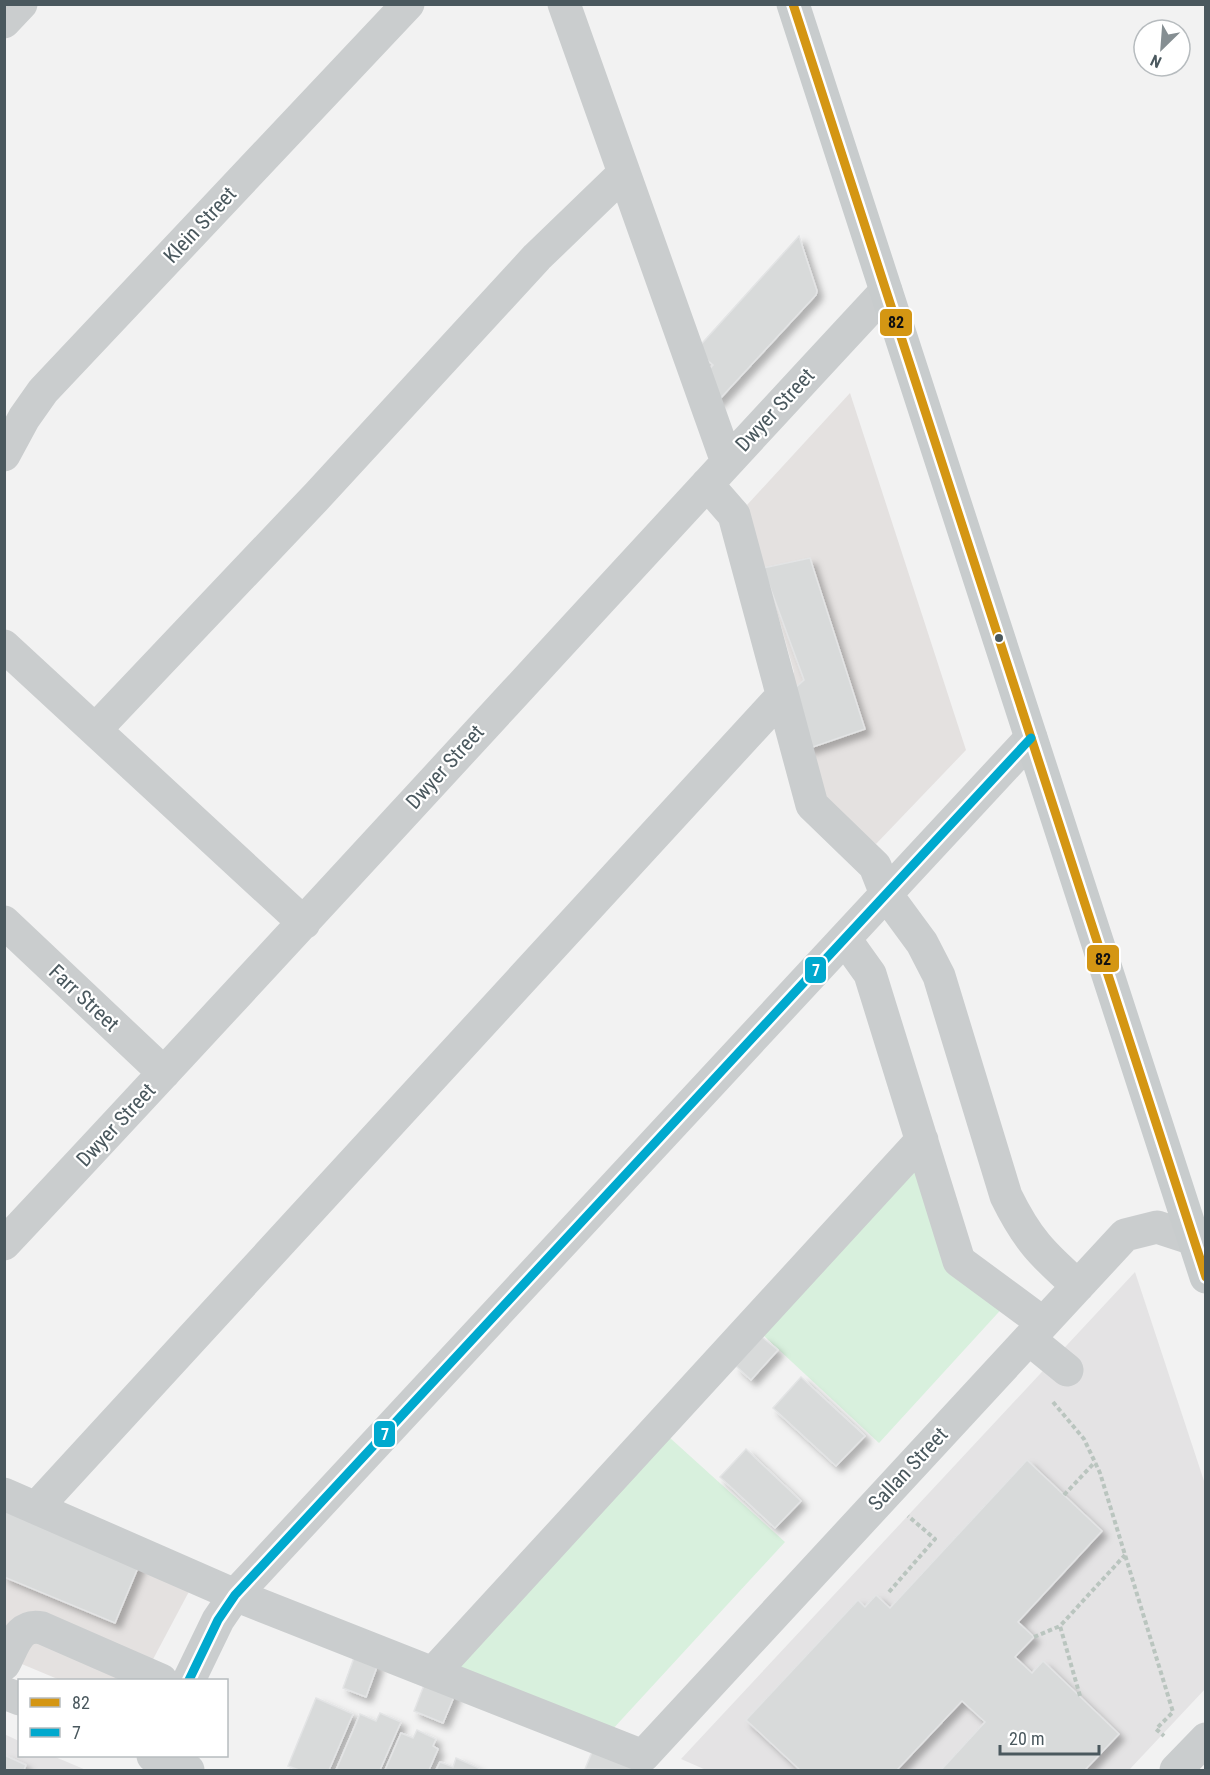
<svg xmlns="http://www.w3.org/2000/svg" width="1210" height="1775" viewBox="0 0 1210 1775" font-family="'Roboto Condensed',sans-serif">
<defs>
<filter id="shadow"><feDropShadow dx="5.5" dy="5.5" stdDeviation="3" flood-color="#0004"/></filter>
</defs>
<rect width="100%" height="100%" fill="#f2f2f2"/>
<!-- commercial -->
<path fill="#e4e1e0" d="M850 393 966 750 876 844 820 797 786 689 794 672 747 505Z
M4 1506 193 1584 142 1680H60L5 1657Z"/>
<!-- education -->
<path fill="#e4e3e4" d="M1135 1272 1205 1484 1206 1688 1129 1770H706L681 1759Z
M4 1734 19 1741 20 1756H53L86 1770H5Z"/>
<!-- grass -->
<path fill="#d8f0dd" d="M919 1167 964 1249 1019 1290 879 1443 763 1335Z
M669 1437 785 1542 611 1731 449 1668Z"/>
<!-- building -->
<path fill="#d8dada" stroke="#e3e4e5" stroke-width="1.5" filter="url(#shadow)" d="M799 236 817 291 816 295 716 403 705 374 713 365 696 350Z
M810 558 865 729 807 749 786 696 804 680 763 568Z
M762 1337 778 1350 751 1380 736 1366Z
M801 1377 865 1436 836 1466 773 1408Z
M746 1449 801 1501 775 1528 720 1477Z
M1027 1460 1102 1531 1018 1622 1034 1637 1015 1657 1032 1673 1043 1661 1119 1734 1085 1770H941L985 1722 962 1701 897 1770H800L746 1720 858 1600 865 1607 876 1595 890 1608Z
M4 1506 140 1563 115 1623 4 1577Z
M355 1655 378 1664 366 1697 343 1688Z
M426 1680 456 1692 443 1723 414 1711Z
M316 1698 353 1714 329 1770H299L288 1766Z
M380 1713 401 1722 380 1770H336L360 1714 376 1721Z
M417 1730 436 1739 433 1746 438 1749 429 1770H385L401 1733 413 1738Z
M597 1740 639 1758 634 1770 585 1769Z
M4 1755 26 1765 24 1770H4Z
M456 1758 479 1768 478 1770H436L440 1762 453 1767Z"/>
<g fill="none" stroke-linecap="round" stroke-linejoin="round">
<!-- path -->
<path stroke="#bac5bf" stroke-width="4" stroke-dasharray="4.5 3" stroke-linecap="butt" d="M1053 1402 1084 1439 1100 1473 1173 1712 1156 1729 1164 1736
M1064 1495 1095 1462
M889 1592 935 1539 908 1516
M1034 1637 1060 1626
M1080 1696 1060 1626 1125 1555"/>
<!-- minor -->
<path stroke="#cacdce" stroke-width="33" d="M564 4 727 462
M4 22 21 4
M4 455 24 418 43 391 408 4
M707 484 734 515 812 805 875 866 886 894 922 943 939 976 1006 1196C1027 1239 1042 1254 1078 1286
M4 646 304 923
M95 730 318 495 537 257 624 173
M4 922 164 1073
M845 939 870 974 959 1261 1043 1323
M4 1244C301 928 591 608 886 291
M1029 1339 1067 1370
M4 1494 235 1595 643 1756 1125 1235 1157 1227 1206 1243
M36 1508 782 696
M4 1664C14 1646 18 1623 42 1628L161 1680
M433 1673 922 1140
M189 1680 218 1620 235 1595 1031 738
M4 1693 20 1699
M153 1756 188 1770
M1176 1770 1206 1739"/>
<!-- major -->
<path stroke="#c8cccd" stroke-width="33" d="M793 4 1206 1277"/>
<!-- bus-1 casing -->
<g stroke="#fff" stroke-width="14">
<path id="bus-1" d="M793 4 1206 1277"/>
</g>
<!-- bus-2 casing -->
<g stroke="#fff" stroke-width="14">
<path id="bus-2" d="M189 1680 218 1620 235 1595 1031 738"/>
</g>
<!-- bus-1 -->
<use href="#bus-1" stroke="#d49613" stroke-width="9"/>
<!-- bus-2 -->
<use href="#bus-2" stroke="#00a9ce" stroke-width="9"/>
</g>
<!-- markers -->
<circle fill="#4a585e" stroke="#fff" stroke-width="2" cx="999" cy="638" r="5"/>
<g text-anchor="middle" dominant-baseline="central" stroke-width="4.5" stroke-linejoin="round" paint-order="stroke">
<!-- street labels -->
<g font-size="21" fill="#4a585e" stroke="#fff">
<text transform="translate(200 225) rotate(-47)">Klein Street</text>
<text transform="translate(775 410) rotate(-47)">Dwyer Street</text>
<text transform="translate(445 767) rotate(-48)">Dwyer Street</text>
<text transform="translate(84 998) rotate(43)">Farr Street</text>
<text transform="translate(116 1125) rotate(-47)">Dwyer Street</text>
<text transform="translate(908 1469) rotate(-47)">Sallan Street</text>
</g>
</g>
<g stroke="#fff" stroke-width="2">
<rect x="879" y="308" width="34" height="29" rx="6" fill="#d49613"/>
<rect x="1086" y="944" width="34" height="29" rx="6" fill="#d49613"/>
<rect x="804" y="956" width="23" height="28" rx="6" fill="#00a9ce"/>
<rect x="373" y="1420" width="23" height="28" rx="6" fill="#00a9ce"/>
</g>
<g font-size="16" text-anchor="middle" font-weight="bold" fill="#fff">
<text x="816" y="976">7</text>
<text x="385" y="1440">7</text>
</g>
<g font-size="16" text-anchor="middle" font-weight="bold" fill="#111">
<text x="896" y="328">82</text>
<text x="1103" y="965">82</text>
</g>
<!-- border -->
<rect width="1210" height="1775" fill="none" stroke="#4a585e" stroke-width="12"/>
<!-- legend -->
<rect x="18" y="1679" width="210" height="78" fill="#ffffff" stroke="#b7bcbf" stroke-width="1.5"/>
<rect x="30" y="1698" width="30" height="9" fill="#d49613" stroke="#b7bcbf" stroke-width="1.5"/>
<text x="72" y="1709" font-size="18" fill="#4a585e">82</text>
<rect x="30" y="1728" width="30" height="9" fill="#00a9ce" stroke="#b7bcbf" stroke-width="1.5"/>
<text x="72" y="1739" font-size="18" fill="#4a585e">7</text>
<!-- north arrow -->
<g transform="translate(1162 48) rotate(205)"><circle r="28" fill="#ffffff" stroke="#b7bcbf" stroke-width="1.5"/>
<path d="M0-4.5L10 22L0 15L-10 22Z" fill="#858e92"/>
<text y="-9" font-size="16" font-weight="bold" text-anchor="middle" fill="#4a585e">N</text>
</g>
<!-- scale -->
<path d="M1000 1745v9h99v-9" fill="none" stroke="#4a585e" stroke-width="3"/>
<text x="1009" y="1745" font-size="18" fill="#4a585e" stroke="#ffffff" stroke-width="4.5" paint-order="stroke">20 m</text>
</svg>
